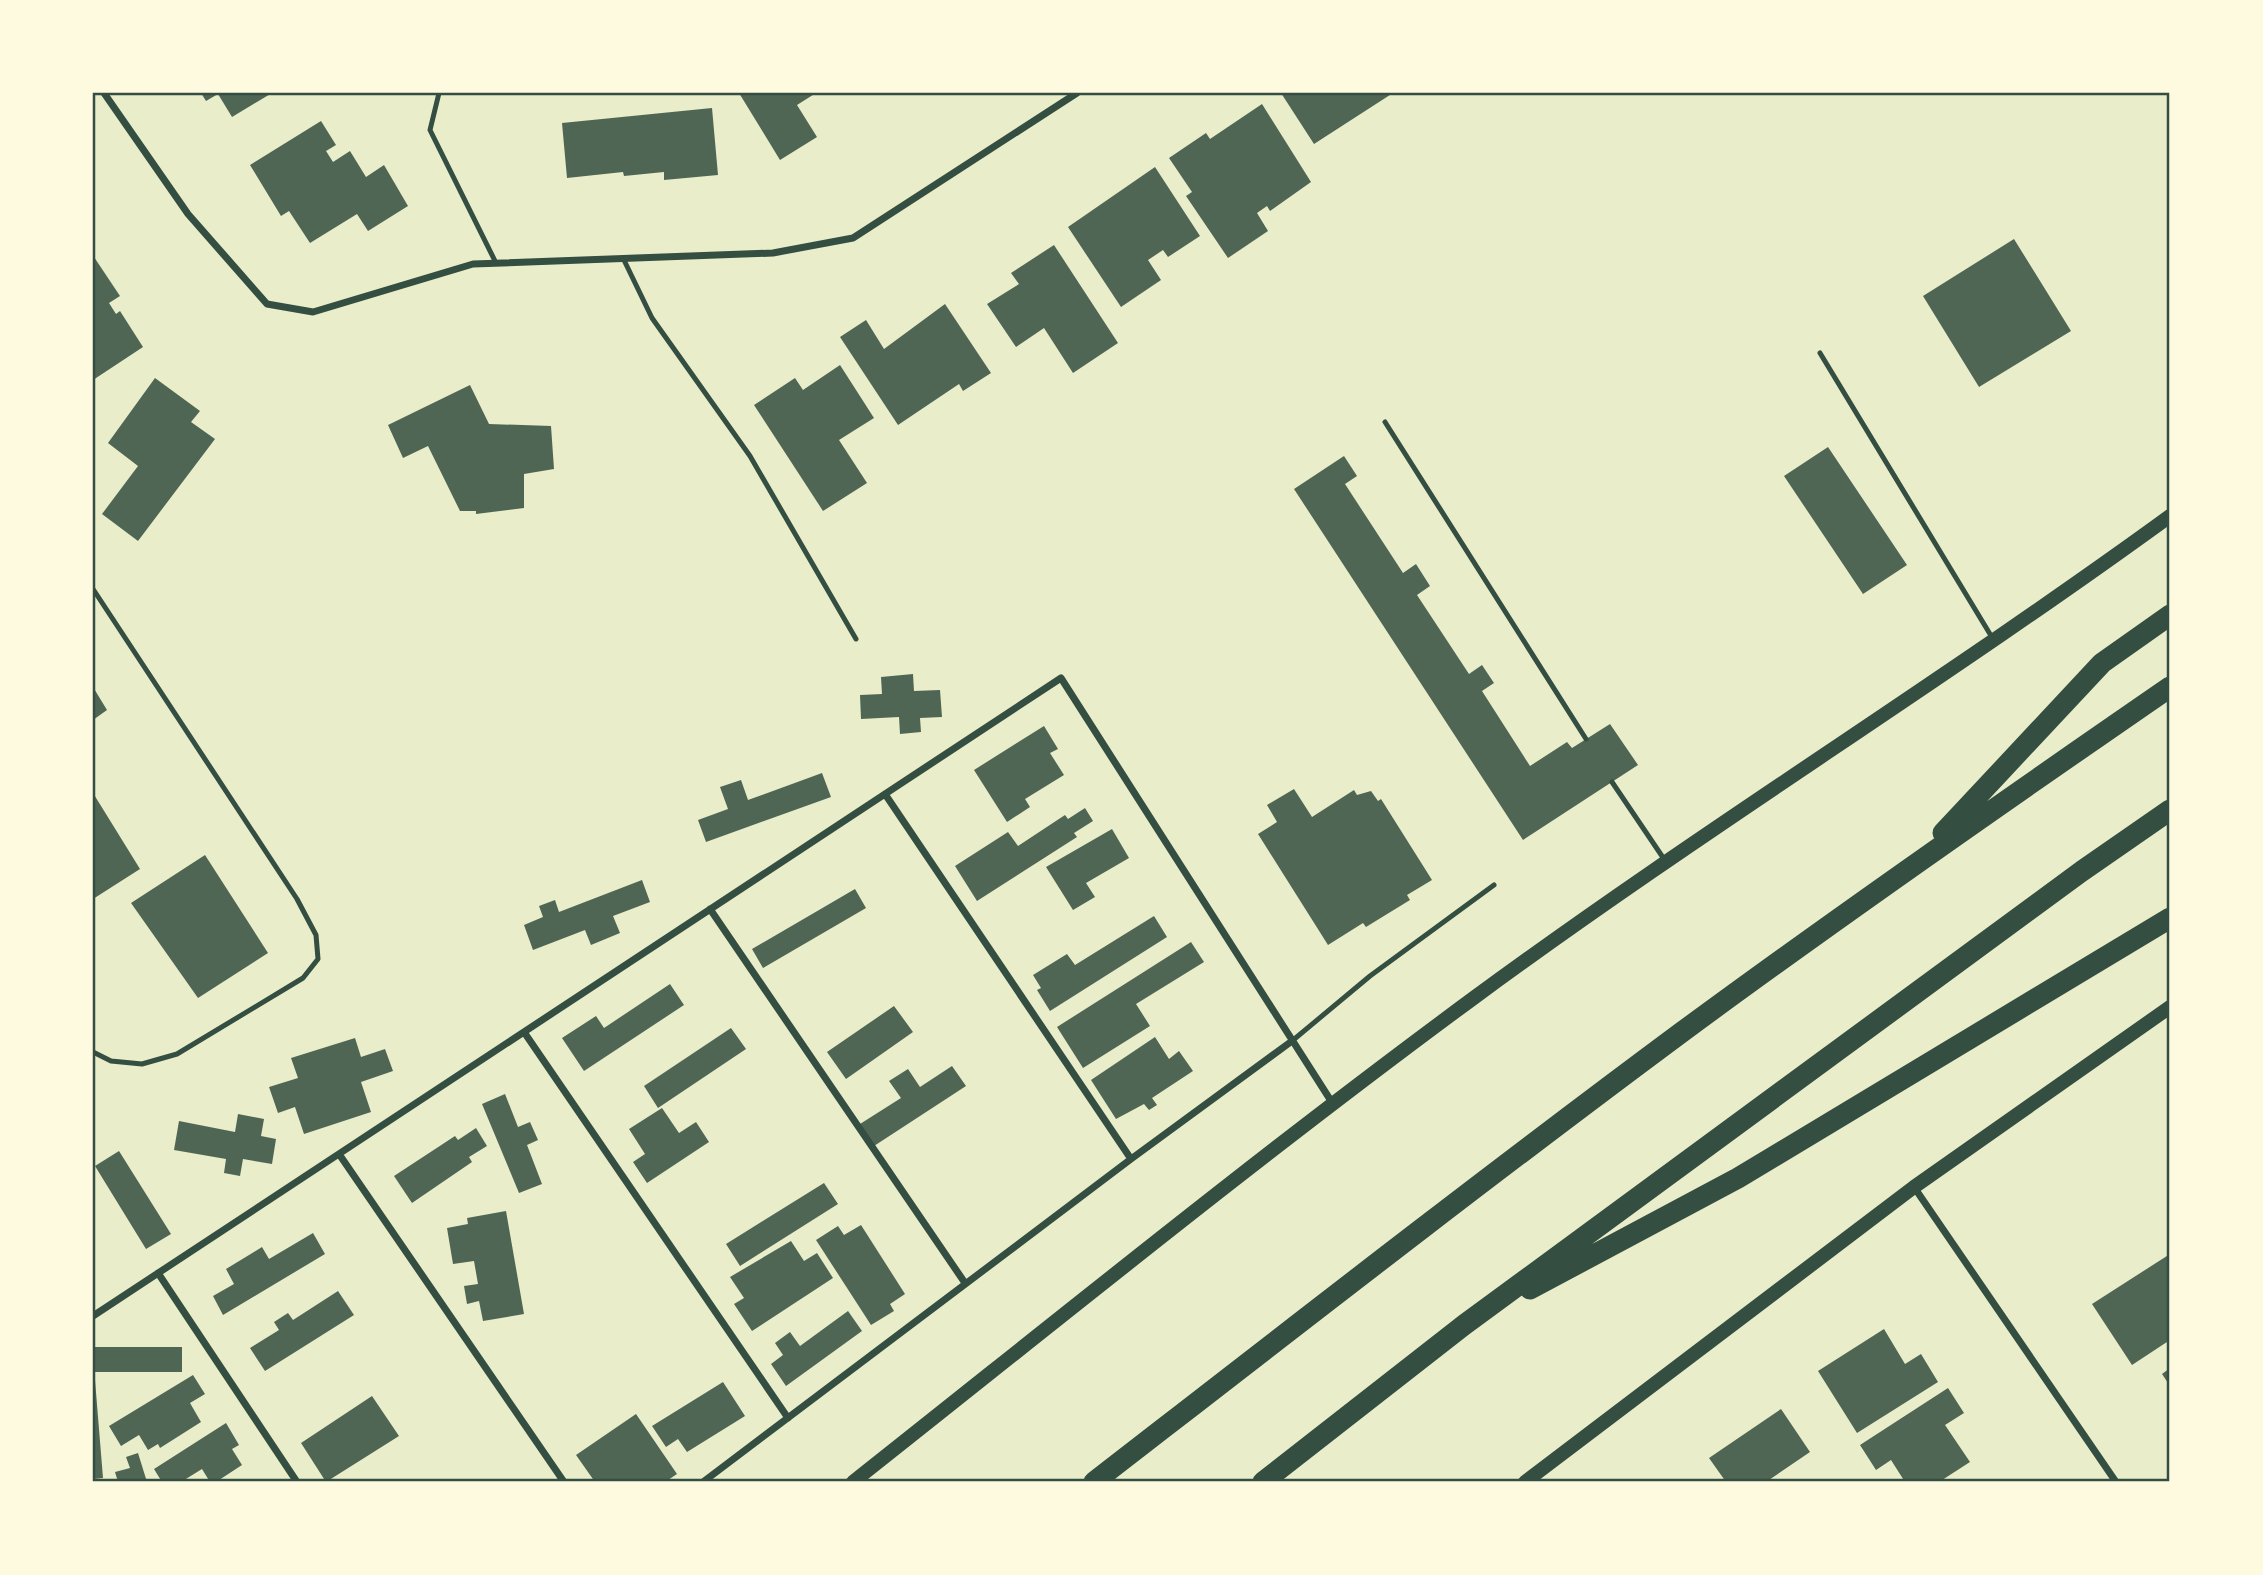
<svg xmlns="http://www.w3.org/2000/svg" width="2263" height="1575" viewBox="0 0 2263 1575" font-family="'Noto Sans',sans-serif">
<rect width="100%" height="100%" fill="#e9edc9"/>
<!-- building -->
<path fill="#4f6655" d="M201 93H272L232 117 218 94 206 101Z
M739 93H816L797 105 817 137 780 160Z
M1281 93H1393L1314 144Z
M1262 104 1311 182 1270 211 1267 206 1257 213 1268 231 1228 258 1186 196 1192 192 1169 158 1206 133 1210 139Z
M712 108 718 175 664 180V172L624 176 623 172 567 178 562 123Z
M321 121 336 145 326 151 333 162 350 151 366 177 384 165 408 206 368 231 357 214 310 243 289 211 281 216 250 165Z
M1155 167 1200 236 1168 257 1163 250 1148 260 1161 280 1121 307 1068 227Z
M2014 239 2071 331 1979 387 1923 296Z
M1054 245 1118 343 1073 373 1044 328 1016 347 987 304 1019 284 1011 273Z
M94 257 120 296 109 303 116 314 120 311 143 347 93 380Z
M945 304 991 373 963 391 959 384 898 425 840 337 866 320 884 349Z
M840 365 874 418 839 440 867 483 823 511 754 405 795 378 803 390Z
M155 378 200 411 191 422 215 439 138 541 102 514 138 466 108 443Z
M470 385 489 424 551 426 554 469 524 474V508L476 514V511H460L428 446 403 458 388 425Z
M1828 447 1907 565 1863 594 1784 476Z
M1344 456 1357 476 1345 484 1403 573 1416 564 1430 586 1417 595 1469 674 1482 665 1494 683 1482 691 1530 766 1567 742 1572 748 1610 724 1638 765 1523 840 1294 489Z
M913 674 914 691 940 690 942 717 920 718 921 732 900 734 899 717 861 719 860 695 882 694 881 677Z
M93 687 107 710 93 720Z
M1044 726 1058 749 1050 753 1064 775 1025 799 1030 807 1007 822 974 770Z
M822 773 831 797 706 842 698 820 728 809 720 787 741 780 748 800Z
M1294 789 1312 817 1354 790 1357 795 1371 791 1378 801 1381 799 1432 880 1407 895 1410 900 1366 927 1363 923 1328 945 1258 834 1277 822 1267 805Z
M93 793 140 869 93 899Z
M1085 808 1093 821 1074 833 1077 837 977 901 955 866 1008 832 1018 846 1065 815 1068 819Z
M1112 829 1129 858 1086 883 1095 897 1073 910 1046 867Z
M205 855 268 953 198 998 131 903Z
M642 880 650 902 613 916 620 933 591 945 585 930 533 950 524 925 543 917 539 906 555 900 559 912Z
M855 889 866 908 763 968 752 949Z
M1154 916 1167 937 1050 1011 1037 990 1041 988 1033 975 1067 954 1075 965Z
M1191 942 1204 962 1136 1004 1150 1026 1083 1068 1057 1027Z
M670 984 684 1005 584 1071 562 1038 596 1016 604 1028Z
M894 1006 913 1032 846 1079 827 1052Z
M731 1028 746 1049 658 1108 644 1086Z
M1155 1037 1169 1059 1179 1051 1193 1071 1152 1098 1157 1105 1149 1110 1144 1104 1116 1119 1091 1080Z
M355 1038 361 1057 385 1049 393 1071 361 1082 371 1112 304 1134 295 1107 278 1113 269 1087 298 1078 291 1058Z
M952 1066 966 1086 874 1146 860 1124 901 1098 889 1081 908 1069 920 1087Z
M505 1094 518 1127 530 1122 538 1140 527 1145 542 1184 519 1193 482 1104Z
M662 1108 679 1133 696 1122 709 1142 647 1183 633 1162 645 1154 629 1129Z
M238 1114 264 1119 261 1136 276 1139 272 1164 243 1159 240 1176 224 1173 226 1159 174 1150 179 1121 235 1132Z
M476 1128 487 1146 469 1157 472 1162 412 1203 394 1176 455 1136 458 1140Z
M119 1151 171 1234 146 1249 95 1166Z
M824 1183 838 1204 740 1266 726 1244Z
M506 1211 524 1314 483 1321 479 1301 467 1304 464 1286 478 1284 474 1261 453 1264 447 1228 468 1224 467 1218Z
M861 1225 905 1294 890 1304 894 1311 871 1325 816 1240 838 1226 844 1235Z
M313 1233 325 1254 223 1315 213 1296 234 1284 226 1269 262 1247 269 1259Z
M791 1241 804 1261 817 1253 833 1278 752 1331 734 1304 744 1298 730 1277Z
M2170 1254V1340L2132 1365 2092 1304Z
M338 1291 354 1315 265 1371 250 1348 279 1330 274 1322 288 1313 293 1320Z
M848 1311 862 1331 786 1386 771 1364 783 1355 775 1343 790 1332 800 1346Z
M1884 1329 1905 1364 1921 1354 1938 1382 1857 1433 1818 1371Z
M93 1347H182V1372H93Z
M2170 1368V1386L2162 1374Z
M193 1375 205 1394 190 1403 201 1422 160 1448 158 1444 148 1450 139 1435 121 1446 109 1426Z
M93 1380H95L103 1478 93 1479Z
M723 1382 745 1416 687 1452 678 1439 666 1447 652 1426Z
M1948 1388 1964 1413 1945 1425 1970 1462 1939 1482H1905L1891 1460 1876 1470 1860 1445Z
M372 1396 399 1436 326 1482 301 1443Z
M1781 1409 1810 1452 1766 1482H1726L1709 1458Z
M636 1414 677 1474 665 1482H595L576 1455Z
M226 1423 239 1445 232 1449 242 1465 216 1482H210L202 1469 181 1482H162L154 1469Z
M138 1453 147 1482H118L115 1472 130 1468 126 1457Z"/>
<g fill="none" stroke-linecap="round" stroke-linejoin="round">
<!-- service -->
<path stroke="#344e41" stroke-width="5" d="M439 93 430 130 496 263
M623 258 652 318 750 456 856 639
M1820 353 1993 639
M1385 422 1586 739
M93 589 297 899 316 935 318 959 303 978 177 1054 142 1064 111 1061 93 1052
M1612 782 1666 862
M1292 1041 1370 976 1494 885"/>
<!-- minor -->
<path stroke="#344e41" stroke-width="7" d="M104 93 188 214 267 304 313 312 473 264 773 253 853 238 1077 93
M885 794 1131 1159
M710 909 965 1283
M524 1032 788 1418
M339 1154 564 1482
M1914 1187 2116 1482
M158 1273 297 1482
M93 1316 1061 678 1333 1104
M703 1482 1131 1159 1292 1041"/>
<!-- secondary -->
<path stroke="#344e41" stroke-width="14" d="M853 1482C1059 1319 1263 1153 1475 997 1702 830 1942 682 2170 516
M1525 1482 1914 1187 2170 1007"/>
<!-- motorway -->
<path stroke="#344e41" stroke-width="21" d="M1943 833 2102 663 2170 615
M1530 1289 1738 1178 2170 918
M1094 1482C1289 1331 1484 1179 1682 1032 1842 914 2006 800 2170 687
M1263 1482 1464 1325 2082 871 2170 810"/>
</g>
<!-- border -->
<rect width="2263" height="1575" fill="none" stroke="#fefae0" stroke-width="189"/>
<rect x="94" y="94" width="2074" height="1386" fill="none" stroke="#344e41" stroke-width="2.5"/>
</svg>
